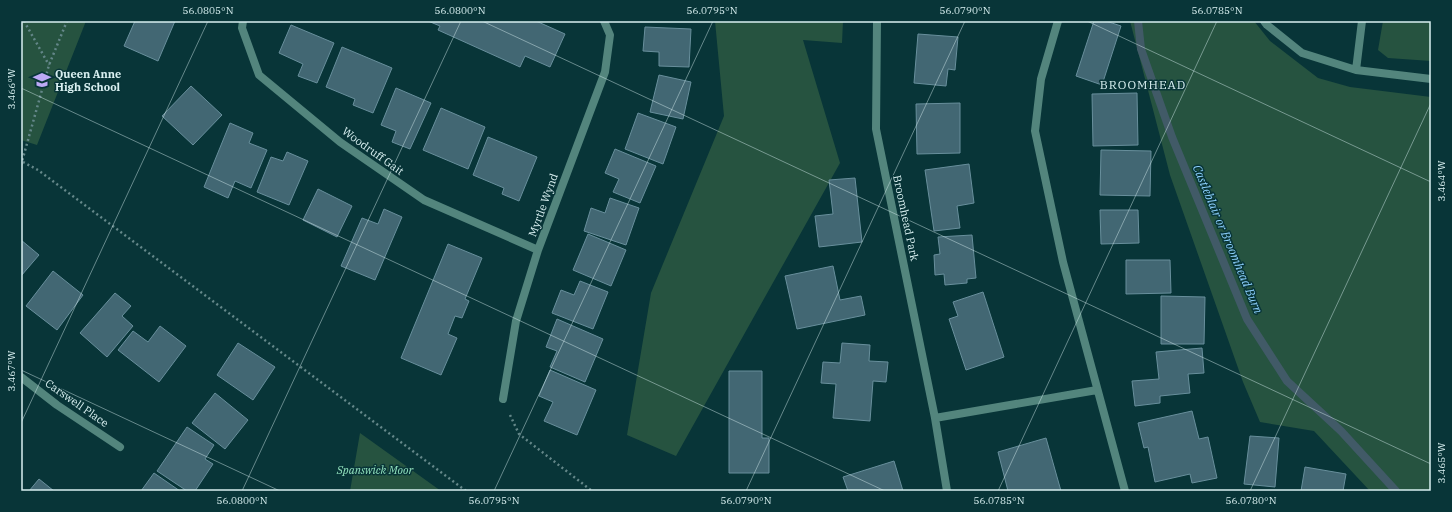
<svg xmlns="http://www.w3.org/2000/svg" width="1452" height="512" viewBox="0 0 1452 512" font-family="'IBM Plex Serif',serif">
<rect width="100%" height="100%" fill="#083538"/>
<!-- green -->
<path fill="#265340" d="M21 21H86L37 145 21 140Z
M715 21H843L842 43 803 40 840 163 676 456 627 435 651 293 724 116Z
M1130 21H1254L1270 41 1318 78 1350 87 1431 97V491H1370L1314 431 1260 422 1243 382 1170 175Z
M1383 21H1431V61L1388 58 1378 50Z
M360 433 441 491H350Z"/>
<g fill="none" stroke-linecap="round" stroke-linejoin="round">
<!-- stream -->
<path stroke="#415a67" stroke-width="8" d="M1138 21 1141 49 1172 137 1247 319 1287 381 1341 431 1396 491"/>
</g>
<!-- building -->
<path fill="#426773" stroke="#688f9c" d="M135 21H175L158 61 124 46Z
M428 21H536L565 34 550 67 525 56 520 67 438 30 440 26Z
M1094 21H1106L1121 26 1102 85 1076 76Z
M291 25 334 43 317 83 298 76 303 64 279 53Z
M645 27 691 29 689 67 659 66V52L643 51Z
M918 34 958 37 955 70 948 69 946 86 914 83Z
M342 47 392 68 373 113 353 105 355 99 326 87Z
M659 75 691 82 683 119 650 112Z
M191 86 222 115 193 145 162 116Z
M396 88 431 103 410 149 392 142 396 131 381 125Z
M1137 93 1138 145 1093 146 1092 94Z
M960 103V153L917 154 916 104Z
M441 108 485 127 468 169 423 150Z
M638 113 676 127 663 164 625 149Z
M230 123 253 133 249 143 267 150 251 188 235 181 228 198 204 187Z
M488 137 537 157 519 201 502 194 504 188 473 175Z
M615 149 656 166 640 203 613 192 619 179 605 173Z
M1101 150 1151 151 1150 196 1100 195Z
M287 152 308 161 289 205 257 192 271 157 283 161Z
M969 164 974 203 957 206 960 228 934 231 925 170Z
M855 178 862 242 819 247 815 216 833 214 829 180Z
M318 189 352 206 337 237 303 220Z
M610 198 639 208 626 245 584 231 591 208 605 213Z
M384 209 402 217 375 280 341 266 362 218 378 224Z
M1100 210H1138L1139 243 1101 244Z
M588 234 626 250 611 286 573 270Z
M972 235 976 278 967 279V283L945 285 944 274 935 275 934 255 940 254 938 237Z
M21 240 39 255 21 276Z
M448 244 482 258 465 299 469 301 462 318 455 316 448 334 457 338 441 375 401 358Z
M1126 260H1170L1171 293 1126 294Z
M833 266 840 300 861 296 865 315 797 329 785 276Z
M53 271 83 295 57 330 26 306Z
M580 281 608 292 593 329 552 313 561 290 574 295Z
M983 292 1004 357 966 370 949 319 958 316 953 302Z
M115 293 131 306 122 316 133 326 107 357 80 333Z
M1161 296 1205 297 1204 344H1161Z
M557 319 603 339 585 382 550 367 557 351 546 347Z
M160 326 186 346 159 382 118 350 133 331 148 342Z
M238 343 275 367 253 400 217 375Z
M842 343 870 345 869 361 888 362 886 382 873 381 870 421 833 418 836 384 821 383 823 362 840 363Z
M1202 348 1204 373 1188 374 1190 393 1160 396V403L1135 406 1132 381 1159 379 1156 352Z
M550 370 596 390 577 435 544 421 553 402 539 396Z
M729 371H762V438H769V473H729Z
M215 393 248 420 225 449 192 423Z
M1192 411 1199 439 1208 437 1217 478 1192 483 1190 474 1155 482 1148 447 1144 448 1138 423Z
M187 427 214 445 205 459 213 464 195 491H187L157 471Z
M1250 436 1279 438 1275 487 1244 484Z
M1046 438 1061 491H1008L998 452Z
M894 461 903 491H848L843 477Z
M1305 467 1346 474 1343 491H1301Z
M154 473 180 491H141Z
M39 479 54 491H29Z"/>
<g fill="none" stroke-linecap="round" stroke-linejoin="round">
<!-- path -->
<path stroke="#648789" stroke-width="2.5" stroke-dasharray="2 3" stroke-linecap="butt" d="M24 21 49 65
M23 162 38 170 466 491
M21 165 49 65 67 21
M510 415 519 434 592 491"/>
<!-- service -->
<path stroke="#53857d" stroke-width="8" d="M1264 21 1267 25 1302 53 1356 70 1431 79
M1356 70 1362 21"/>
<!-- minor -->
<path stroke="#53857d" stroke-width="8" d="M243 21 242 28 259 75 340 142 424 200 538 250
M877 21 876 129 935 418 947 491
M1058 21 1041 79 1035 131 1063 262 1125 491
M21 377 57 405 120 447
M503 399 516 321 538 250 605 72 610 35 604 21
M935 418 1097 390"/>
</g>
<!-- ticks -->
<path fill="none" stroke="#d9f0f1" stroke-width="1" stroke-opacity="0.45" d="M482 21 1431 464M1087 21 1431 182M21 88 885 491M21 370 280 491M21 423 208 21M242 491 461 21M494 491 713 21M746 491 965 21M998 491 1217 21M1250 491 1431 103"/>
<!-- icons -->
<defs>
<g id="school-bare" transform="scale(1.38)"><path d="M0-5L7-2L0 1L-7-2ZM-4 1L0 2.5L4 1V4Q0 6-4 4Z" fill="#bda9f5" stroke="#083538" stroke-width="2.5" paint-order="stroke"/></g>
</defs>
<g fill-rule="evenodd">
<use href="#school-bare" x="42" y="80"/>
</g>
<g text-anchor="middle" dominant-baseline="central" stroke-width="3" stroke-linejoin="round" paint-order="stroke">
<!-- poi labels -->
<g font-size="11" font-weight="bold" fill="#d9f0f1" stroke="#083538" text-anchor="start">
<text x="55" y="74">Queen Anne<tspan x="55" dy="13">High School</tspan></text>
</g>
<!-- street labels -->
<g font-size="11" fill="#d9f0f1" stroke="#083538">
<text transform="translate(373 151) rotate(36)">Woodruff Gait</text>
<text transform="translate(543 205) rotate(-70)">Myrtle Wynd</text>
<text transform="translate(906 218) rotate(78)">Broomhead Park</text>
<text transform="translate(77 403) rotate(35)">Carswell Place</text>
</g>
<!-- park labels -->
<g font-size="11" font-style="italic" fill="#94e3bf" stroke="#083538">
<text x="375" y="470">Spanswick Moor</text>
</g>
<!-- neighbourhood labels -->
<g font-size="12" letter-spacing="1" fill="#d9f0f1" stroke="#083538">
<text x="1143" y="84">BROOMHEAD</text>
</g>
<!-- water labels -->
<g font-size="12" font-style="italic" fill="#8ccffc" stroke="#083538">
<text transform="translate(1228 239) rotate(67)">Castleblair or Broomhead Burn</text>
</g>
</g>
<!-- border -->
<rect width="1452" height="512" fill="none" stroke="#083538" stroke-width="44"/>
<rect x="22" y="22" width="1408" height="468" fill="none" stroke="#d9f0f1" stroke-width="1.5"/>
<g font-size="10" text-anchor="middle" fill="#d9f0f1">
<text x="208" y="14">56.0805°N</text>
<text x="460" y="14">56.0800°N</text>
<text x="712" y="14">56.0795°N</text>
<text x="965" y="14">56.0790°N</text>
<text x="1217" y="14">56.0785°N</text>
<text transform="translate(11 89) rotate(-90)" y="4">3.466°W</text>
<text transform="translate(1441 181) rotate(-90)" y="4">3.464°W</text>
<text transform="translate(11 371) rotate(-90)" y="4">3.467°W</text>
<text transform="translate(1441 463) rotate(-90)" y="4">3.465°W</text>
<text x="242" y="504">56.0800°N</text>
<text x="494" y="504">56.0795°N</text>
<text x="746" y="504">56.0790°N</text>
<text x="999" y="504">56.0785°N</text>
<text x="1251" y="504">56.0780°N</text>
</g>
</svg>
